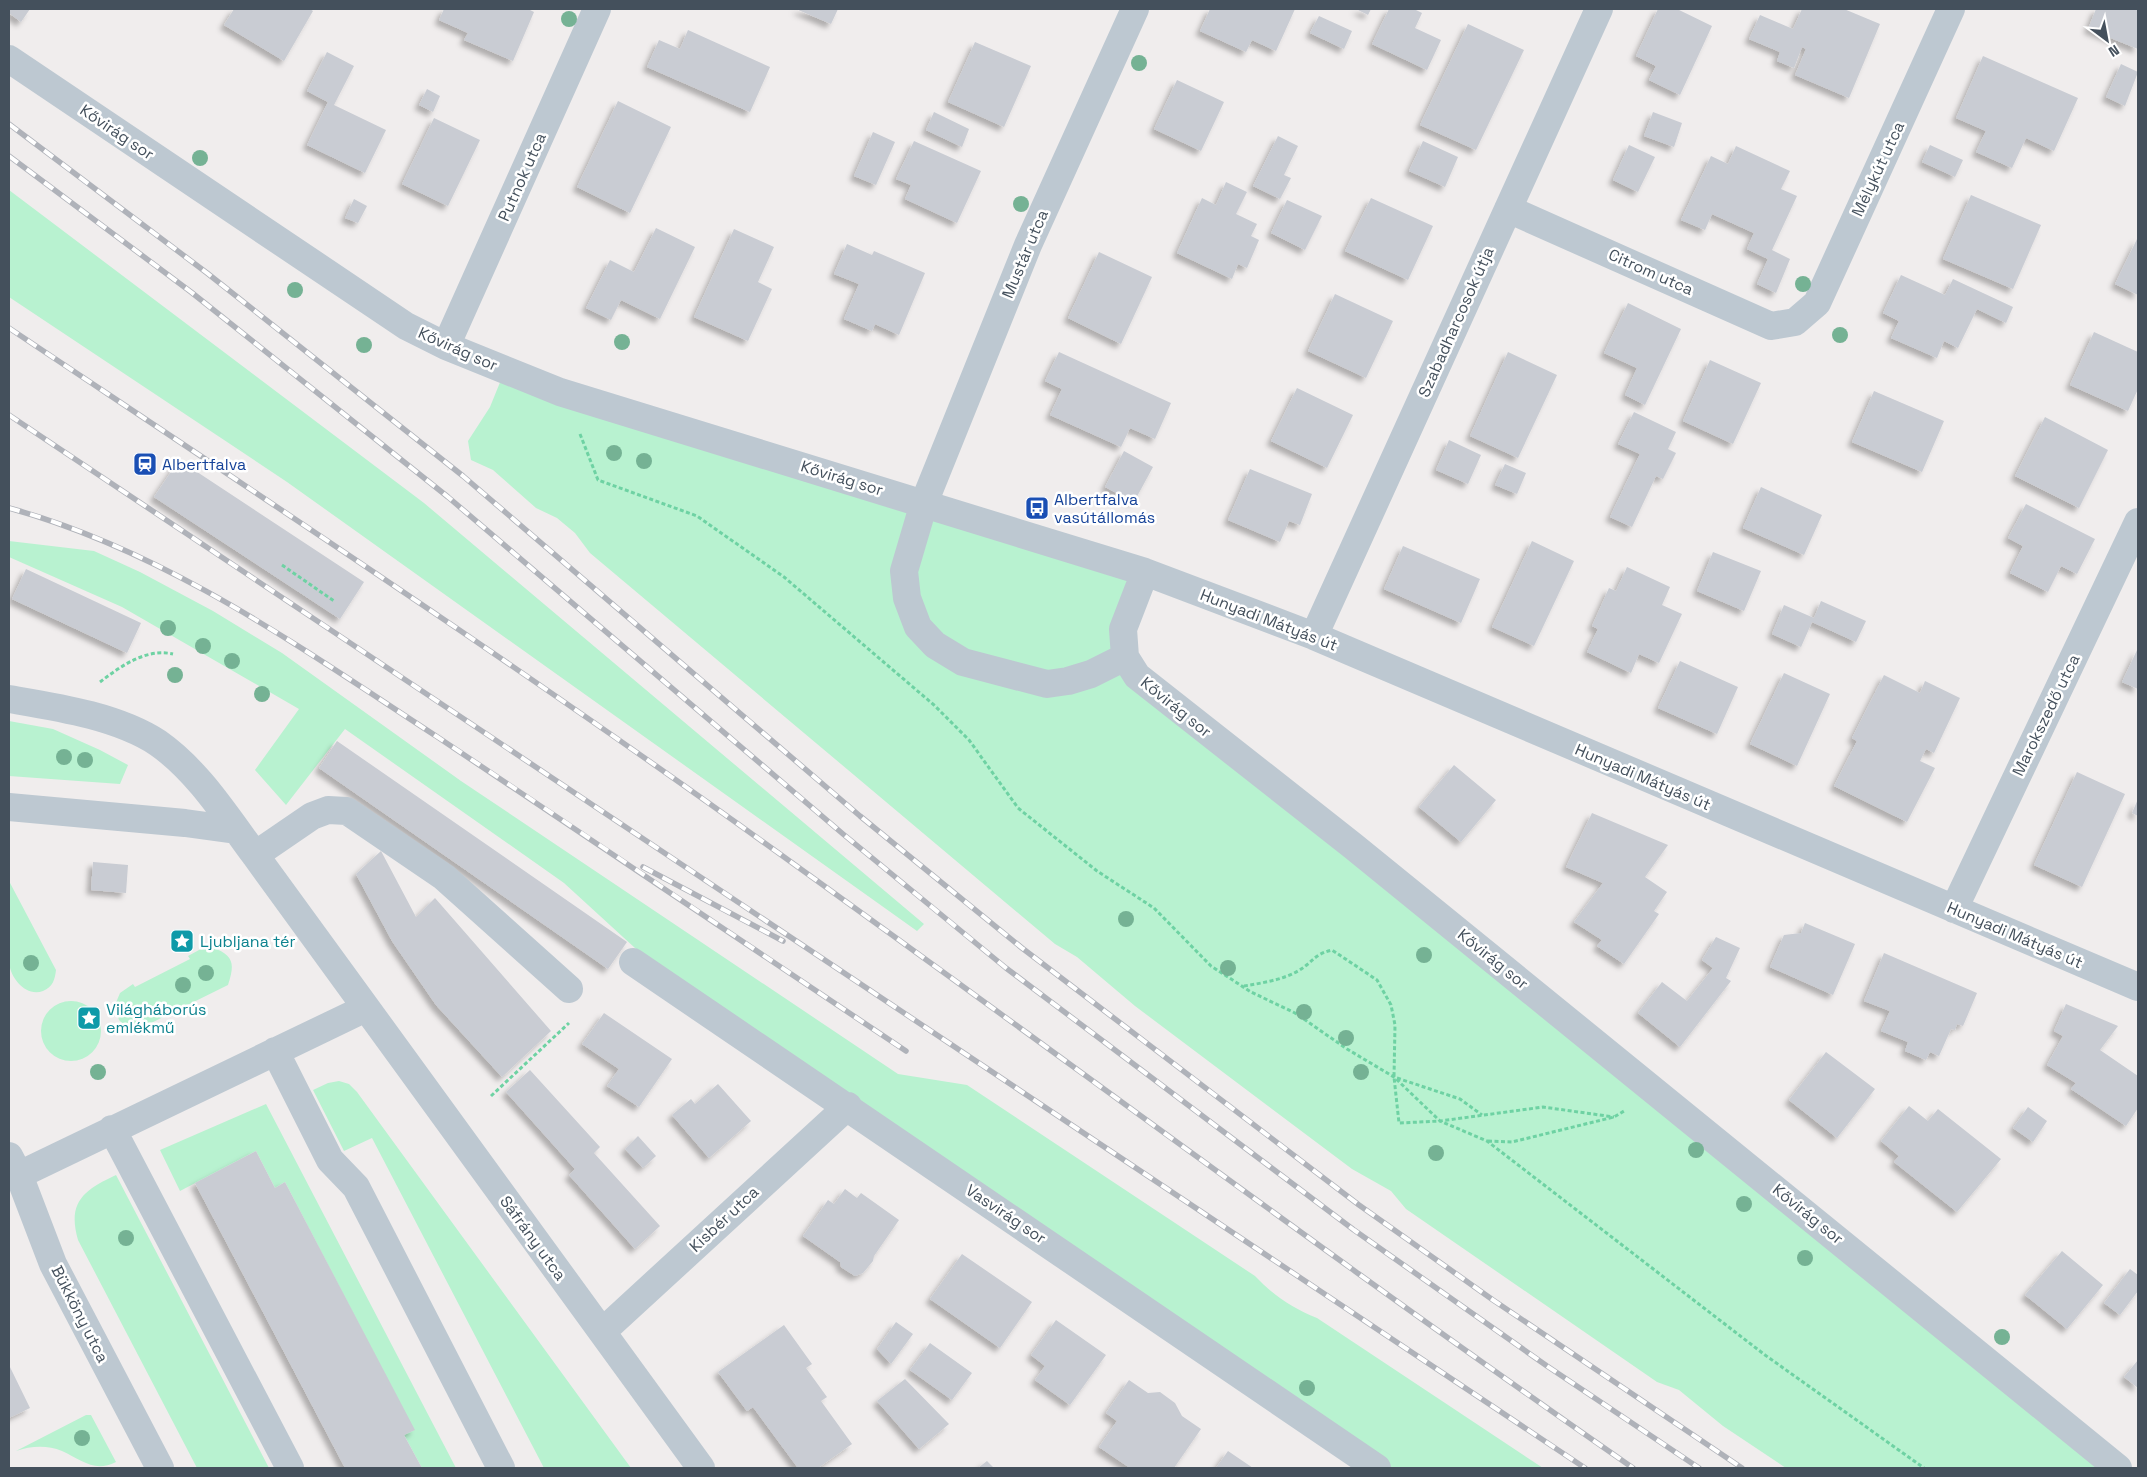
<svg xmlns="http://www.w3.org/2000/svg" width="2147" height="1477" viewBox="0 0 2147 1477" font-family="'Space Grotesk',sans-serif">
<defs>
<filter id="shadow"><feDropShadow dx="-4.5" dy="4.5" stdDeviation="2.5" flood-color="#0004"/></filter>
</defs>
<rect width="100%" height="100%" fill="#f0eded"/>
<!-- green -->
<path fill="#b8f2d0" d="M9 190 424 503 924 924 917 931 287 482 9 297Z
M505 370 1145 572 1125 657 2118 1468H1786L1723 1426 1679 1390 1657 1382 1406 1209 1391 1191 1352 1169 1135 1006 1077 957 1055 944 590 553 575 533 557 518 536 508 493 470 471 460 468 441 490 407Z
M9 541 94 551 140 572 213 611 282 653 461 781 898 1074 967 1085 1255 1276C1274 1296 1292 1308 1317 1318L1543 1468H1377L848 1106 635 948 564 883 345 729 286 805 255 770 299 709 122 607 9 557Z
M9 721 53 729 100 750 128 765 120 784 9 776Z
M9 881 56 970C55 979 53 987 43 991 26 997 11 979 9 963 5 938 9 906 9 881Z
M212 947C234 956 235 963 228 985L139 1029 127 1028 119 1020 115 1005 120 993 133 984 135 987 190 959 188 956 199 950Z
M41 1031a30 30 0 1 1 60 0a30 30 0 1 1-60 0Z
M339 1081 349 1084 357 1092 631 1468H544L372 1138 344 1151 313 1090 328 1083Z
M266 1104 456 1468H422L404 1435 414 1430 285 1182 275 1188 256 1151 180 1191 160 1150Z
M116 1175 269 1468H197L78 1240C67 1202 84 1190 116 1175Z
M86 1415H91L116 1462C94 1473 82 1460 62 1451 47 1445 31 1446 16 1451Z"/>
<!-- building -->
<path fill="#c9ccd3" filter="url(#shadow)" d="M9 9H30L21 22 9 13Z
M234 9H310L313 11 284 61 224 25Z
M444 9H528L534 12 513 61 464 40 468 33 439 20Z
M796 9H838L831 24Z
M1210 9H1295L1276 51 1252 40 1246 52 1200 31Z
M1356 9H1371L1368 15Z
M1389 9H1414L1422 13 1415 28 1441 40 1427 70 1372 44Z
M1658 9H1677L1712 26 1680 95 1649 80 1656 66 1636 56Z
M1802 9H1844L1880 24 1849 98 1795 75 1806 49 1802 47 1794 68 1777 61 1780 52 1749 39 1760 15 1793 29Z
M2096 9H2138V49L2088 29Z
M1319 16 1352 31 1344 49 1310 33Z
M1468 24 1524 50 1476 150 1420 125Z
M688 30 770 67 750 112 647 67 659 40 680 49Z
M975 42 1031 66 1004 127 948 102Z
M327 52 354 66 334 105 386 130 365 173 307 145 328 102 307 91Z
M1983 56 2078 98 2054 151 2026 138 2012 168 1976 152 1986 131 1956 118Z
M2121 64 2138 72 2125 106 2106 97Z
M1177 80 1224 102 1201 151 1154 129Z
M427 89 440 96 433 112 419 105Z
M618 101 671 127 630 213 577 187Z
M934 112 969 129 962 147 926 130Z
M1653 112 1682 123 1674 147 1644 136Z
M434 118 480 140 448 206 402 184Z
M873 132 895 142 876 185 854 176Z
M1278 136 1298 146 1284 175 1291 178 1280 199 1253 186Z
M914 141 981 171 957 223 905 199 911 185 896 179Z
M1423 141 1458 157 1445 187 1409 171Z
M1629 145 1655 157 1638 192 1613 180Z
M1930 145 1963 160 1955 177 1922 162Z
M1736 146 1790 171 1781 189 1797 196 1772 250 1790 259 1776 293 1757 284 1768 259 1747 249 1754 233 1712 214 1705 230 1681 220 1711 156 1728 164Z
M1226 182 1247 192 1236 214 1257 224 1251 236 1259 240 1247 268 1238 264 1232 279 1177 253 1202 198 1216 205Z
M1971 195 2041 225 2013 289 1943 259Z
M1371 198 1433 226 1408 280 1345 251Z
M354 199 367 206 358 223 345 218Z
M1287 200 1322 216 1305 250 1271 233Z
M656 228 695 247 660 319 621 300 611 320 586 308 610 260 634 272Z
M734 229 774 247 758 282 772 289 748 341 694 317Z
M2138 237V295L2115 284Z
M847 244 872 255 874 251 925 273 899 335 875 324 872 331 844 319 859 284 834 274Z
M1099 252 1152 277 1121 344 1068 318Z
M1901 275 1945 295 1953 279 2013 307 2006 323 1977 309 1958 348 1944 341 1937 358 1891 338 1899 321 1883 313Z
M1335 294 1393 321 1366 378 1308 351Z
M1628 303 1681 329 1645 405 1625 395 1637 368 1604 353Z
M2094 332 2138 352V389L2128 411 2070 385Z
M1059 352 1171 403 1155 439 1130 428 1121 447 1050 415 1062 389 1045 381Z
M1508 352 1557 375 1518 458 1470 436Z
M1710 360 1761 383 1733 444 1683 421Z
M1297 388 1353 415 1327 468 1271 441Z
M1874 391 1944 421 1922 472 1852 442Z
M1634 412 1676 432 1668 449 1676 453 1663 479 1656 476 1632 527 1610 517 1640 454 1618 444Z
M2045 417 2108 450 2079 508 2015 476Z
M1449 440 1481 455 1468 484 1436 470Z
M1124 451 1153 467 1134 502 1105 487Z
M179 460 364 582 340 619 154 497Z
M1505 464 1526 473 1517 494 1495 485Z
M1250 469 1312 494 1300 525 1289 521 1280 542 1228 520Z
M1761 487 1822 515 1804 555 1743 528Z
M2026 504 2095 539 2077 574 2061 566 2048 592 2010 573 2023 546 2008 538Z
M1532 541 1574 561 1534 646 1492 627Z
M1403 546 1480 579 1461 623 1384 589Z
M1713 552 1761 571 1744 611 1697 591Z
M1627 567 1670 587 1662 605 1682 614 1659 663 1639 654 1631 673 1587 652 1598 629 1592 626 1609 588 1616 591Z
M26 569 141 623 127 653 12 599Z
M1821 601 1866 621 1856 642 1812 622 1801 647 1772 634 1784 605 1814 618Z
M2138 648V689L2122 682Z
M1680 661 1738 687 1717 734 1658 708Z
M1784 673 1830 694 1797 766 1750 744Z
M1884 675 1920 693 1925 681 1960 698 1934 753 1926 749 1920 761 1935 768 1907 822 1834 786 1857 741 1852 738Z
M337 741 627 942 608 969 319 768Z
M1454 765 1496 800 1461 842 1419 807Z
M2077 772 2125 794 2082 887 2034 865Z
M2138 799V816L2132 813Z
M1592 813 1668 845 1645 877 1667 892 1654 911 1659 914 1624 964 1597 946 1602 940 1574 922 1603 883 1566 867Z
M381 851 416 917 435 898 551 1031 502 1077 436 1005 392 941 356 874Z
M93 862 128 865 126 893 91 890Z
M1805 923 1855 944 1833 995 1770 967 1784 935 1801 933Z
M1716 937 1740 948 1726 978 1731 981 1680 1047 1638 1013 1662 982 1687 1001 1713 968 1702 960Z
M1884 953 1977 993 1963 1026 1957 1024 1955 1030 1951 1029 1939 1056 1930 1052 1926 1060 1905 1051 1908 1042 1881 1031 1890 1011 1864 1001Z
M2066 1004 2118 1026 2100 1050 2138 1076V1108L2126 1126 2071 1089 2076 1083 2047 1065 2063 1036 2054 1031Z
M604 1013 672 1059 639 1107 607 1086 619 1069 582 1044Z
M1826 1052 1875 1089 1837 1138 1789 1100Z
M530 1070 600 1147 594 1153 660 1226 635 1249 569 1175 575 1169 506 1092Z
M718 1084 751 1121 709 1158 672 1115 691 1099 695 1104Z
M1909 1106 1928 1121 1938 1109 2001 1159 1957 1212 1894 1162 1899 1156 1881 1141Z
M2028 1107 2047 1121 2033 1142 2013 1128Z
M638 1136 656 1156 643 1168 625 1149Z
M256 1151 275 1188 285 1182 415 1430 404 1435 422 1468H345L195 1183Z
M845 1189 857 1198 861 1193 899 1220 874 1256 873 1261 863 1273 855 1276 841 1267 840 1262 803 1236 828 1200 834 1204Z
M2062 1251 2103 1285 2067 1329 2025 1295Z
M962 1254 1032 1302 1000 1348 930 1299Z
M2130 1269 2138 1275V1291L2120 1315 2104 1303Z
M1056 1320 1106 1355 1070 1405 1035 1380 1045 1366 1031 1355Z
M896 1322 913 1334 891 1364 877 1349Z
M784 1325 812 1364 806 1368 827 1397 821 1401 852 1444 818 1468H798L753 1407 747 1411 718 1372Z
M930 1343 972 1373 952 1400 910 1370Z
M2138 1360V1388L2124 1377Z
M9 1365 30 1408 9 1418Z
M905 1379 949 1424 919 1449 877 1401Z
M1129 1380 1148 1393 1160 1392 1175 1403 1182 1416 1201 1429 1174 1468H1130L1099 1447 1117 1421 1106 1413Z
M1228 1451 1253 1468H1216Z
M987 1461 994 1468H978Z"/>
<g fill="none" stroke-linecap="round" stroke-linejoin="round">
<!-- path -->
<path stroke="#6ed2a3" stroke-width="3" stroke-dasharray="4 2.5" stroke-linecap="butt" d="M580 434 598 480 697 516 784 577 934 705 969 740 1018 808 1097 871 1154 908 1211 966 1251 992 1295 1013 1347 1049 1394 1077 1440 1121 1487 1141 1765 1355 1924 1468
M282 565 334 601
M100 682C121 666 146 648 173 654
M1244 986C1262 983 1282 980 1298 971 1312 963 1314 954 1332 950L1377 980 1391 1005 1395 1025 1394 1077 1399 1123 1440 1121 1543 1107 1614 1117
M1397 1078 1460 1099 1482 1115
M491 1096 569 1023
M1488 1141 1512 1142 1614 1117 1624 1111"/>
<!-- minor -->
<path stroke="#bdc8d1" stroke-width="28" d="M9 59 406 326 446 346 560 392 1145 572 1314 636 2138 987
M1508 209 1771 326 1795 322 1817 303 1951 9
M446 346 597 9
M1145 572 1123 629 1125 657 1137 676 1353 846 2118 1468
M1314 636 1599 9
M1125 657 1091 674 1068 681 1047 684 963 662 935 645 918 627 907 598 904 571 924 503 1028 245 1135 9
M9 699C56 707 117 716 158 743 198 771 226 816 255 855L701 1468
M9 807 185 823 236 830
M255 855 312 816 328 810 347 811 444 877 569 989
M1954 909 2138 522
M633 962 1377 1468
M275 1051 330 1160 356 1187 501 1468
M112 1129 290 1468
M9 1156 19 1175 53 1264 160 1468
M19 1175 366 1008
M602 1332 848 1106"/>
<!-- rail casing -->
<g stroke="#afb2b9" stroke-width="5.5">
<path id="rail" d="M9 124 207 273 463 476 860 816 1022 948 1359 1205 1493 1300 1742 1468
M9 156 191 292 448 497 843 834 1006 968 1354 1230 1547 1366 1699 1468
M9 328C271 503 535 677 791 862 1072 1064 1349 1271 1633 1468
M9 415 1585 1468
M9 508C166 551 301 648 436 736 593 840 749 946 906 1051
M643 867 783 941"/>
</g>
<!-- rail -->
<use href="#rail" stroke="#fff" stroke-width="4" stroke-dasharray="11" stroke-linecap="butt"/>
</g>
<!-- trees -->
<g fill="#75b294">
<circle cx="569" cy="19" r="8"/>
<circle cx="1139" cy="63" r="8"/>
<circle cx="200" cy="158" r="8"/>
<circle cx="1021" cy="204" r="8"/>
<circle cx="1803" cy="284" r="8"/>
<circle cx="295" cy="290" r="8"/>
<circle cx="1840" cy="335" r="8"/>
<circle cx="622" cy="342" r="8"/>
<circle cx="364" cy="345" r="8"/>
<circle cx="614" cy="453" r="8"/>
<circle cx="644" cy="461" r="8"/>
<circle cx="168" cy="628" r="8"/>
<circle cx="203" cy="646" r="8"/>
<circle cx="232" cy="661" r="8"/>
<circle cx="175" cy="675" r="8"/>
<circle cx="262" cy="694" r="8"/>
<circle cx="64" cy="757" r="8"/>
<circle cx="85" cy="760" r="8"/>
<circle cx="1126" cy="919" r="8"/>
<circle cx="1424" cy="955" r="8"/>
<circle cx="31" cy="963" r="8"/>
<circle cx="1228" cy="968" r="8"/>
<circle cx="206" cy="973" r="8"/>
<circle cx="183" cy="985" r="8"/>
<circle cx="1304" cy="1012" r="8"/>
<circle cx="1346" cy="1038" r="8"/>
<circle cx="98" cy="1072" r="8"/>
<circle cx="1361" cy="1072" r="8"/>
<circle cx="1696" cy="1150" r="8"/>
<circle cx="1436" cy="1153" r="8"/>
<circle cx="1744" cy="1204" r="8"/>
<circle cx="126" cy="1238" r="8"/>
<circle cx="1805" cy="1258" r="8"/>
<circle cx="2002" cy="1337" r="8"/>
<circle cx="1307" cy="1388" r="8"/>
<circle cx="82" cy="1438" r="8"/>
</g>
<!-- icons -->
<defs>
<g id="station-square" transform="scale(1.25)"><rect x="-9" y="-9" width="18" height="18" rx="4" fill="#1a4fb4" stroke="#fff"/><path d="M-3-6H3Q5-6 5-4V2Q5 4 3 4L4.5 6H3L1.5 4h-3L-3 6H-4.5L-3 4Q-5 4-5 2V-4Q-5-6-3-6ZM-3.5-4v3h7v-3ZM-3.5 1v1.5H-2V1ZM2 1v1.5H3.5V1Z" fill="#fff"/></g>
<g id="bus-square" transform="scale(1.25)"><rect x="-9" y="-9" width="18" height="18" rx="4" fill="#1a4fb4" stroke="#fff"/><path d="M-5-6H5V4H4V6H2V4H-2V6H-4V4H-5ZM-3.5-4V0h7V-4ZM-3.5 1.2v1.5H-2V1.2ZM2 1.2v1.5H3.5V1.2Z" fill="#fff"/></g>
<g id="sight-square" transform="scale(1.25)"><rect x="-9" y="-9" width="18" height="18" rx="4" fill="#0f9aa8" stroke="#fff"/><path d="M0-6L1.8-2.2L6-1.7L2.9 1.2L3.7 5.4L0 3.3L-3.7 5.4L-2.9 1.2L-6-1.7L-1.8-2.2Z" fill="#fff"/></g>
</defs>
<g fill-rule="evenodd">
<use href="#station-square" x="145" y="464"/>
<use href="#bus-square" x="1037" y="508"/>
<use href="#sight-square" x="182" y="941"/>
<use href="#sight-square" x="89" y="1018"/>
</g>
<g text-anchor="middle" dominant-baseline="central" stroke-width="5" stroke-linejoin="round" paint-order="stroke">
<!-- street labels -->
<g font-size="16" fill="#44505c" stroke="#fff">
<text transform="translate(117 132) rotate(34)">Kővirág sor</text>
<text transform="translate(1878 169) rotate(-65)">Mélykút utca</text>
<text transform="translate(522 177) rotate(-66)">Putnok utca</text>
<text transform="translate(1025 254) rotate(-67)">Mustár utca</text>
<text transform="translate(1651 272) rotate(24)">Citrom utca</text>
<text transform="translate(1456 322) rotate(-66)">Szabadharcosok útja</text>
<text transform="translate(458 349) rotate(24)">Kővirág sor</text>
<text transform="translate(842 478) rotate(17)">Kővirág sor</text>
<text transform="translate(1269 620) rotate(21)">Hunyadi Mátyás út</text>
<text transform="translate(1176 707) rotate(39)">Kővirág sor</text>
<text transform="translate(2046 715) rotate(-64)">Marokszedő utca</text>
<text transform="translate(1643 777) rotate(23)">Hunyadi Mátyás út</text>
<text transform="translate(2015 935) rotate(23)">Hunyadi Mátyás út</text>
<text transform="translate(1493 959) rotate(39)">Kővirág sor</text>
<text transform="translate(1006 1214) rotate(34)">Vasvirág sor</text>
<text transform="translate(1808 1214) rotate(39)">Kővirág sor</text>
<text transform="translate(724 1219) rotate(-43)">Kisbér utca</text>
<text transform="translate(533 1238) rotate(54)">Sáfrány utca</text>
<text transform="translate(80 1314) rotate(63)">Bükköny utca</text>
</g>
<!-- transit labels -->
<g font-size="16" fill="#164399" stroke="#fff" text-anchor="start">
<text x="162" y="464">Albertfalva</text>
<text x="1054" y="499">Albertfalva<tspan x="1054" dy="18">vasútállomás</tspan></text>
</g>
<!-- culture labels -->
<g font-size="16" fill="#0d838f" stroke="#fff" text-anchor="start">
<text x="200" y="941">Ljubljana tér</text>
<text x="106" y="1009">Világháborús<tspan x="106" dy="18">emlékmű</tspan></text>
</g>
</g>
<!-- border -->
<rect width="2147" height="1477" fill="none" stroke="#44505c" stroke-width="20"/>
<!-- north arrow -->
<g transform="translate(2107 40) rotate(148)" stroke="#ffffff" stroke-width="4" paint-order="stroke">
<path d="M0-4L9 19L0 12L-9 19Z" fill="#44505c"/>
<text y="-8" font-size="14" font-weight="bold" text-anchor="middle" fill="#44505c">N</text>
</g>
</svg>
